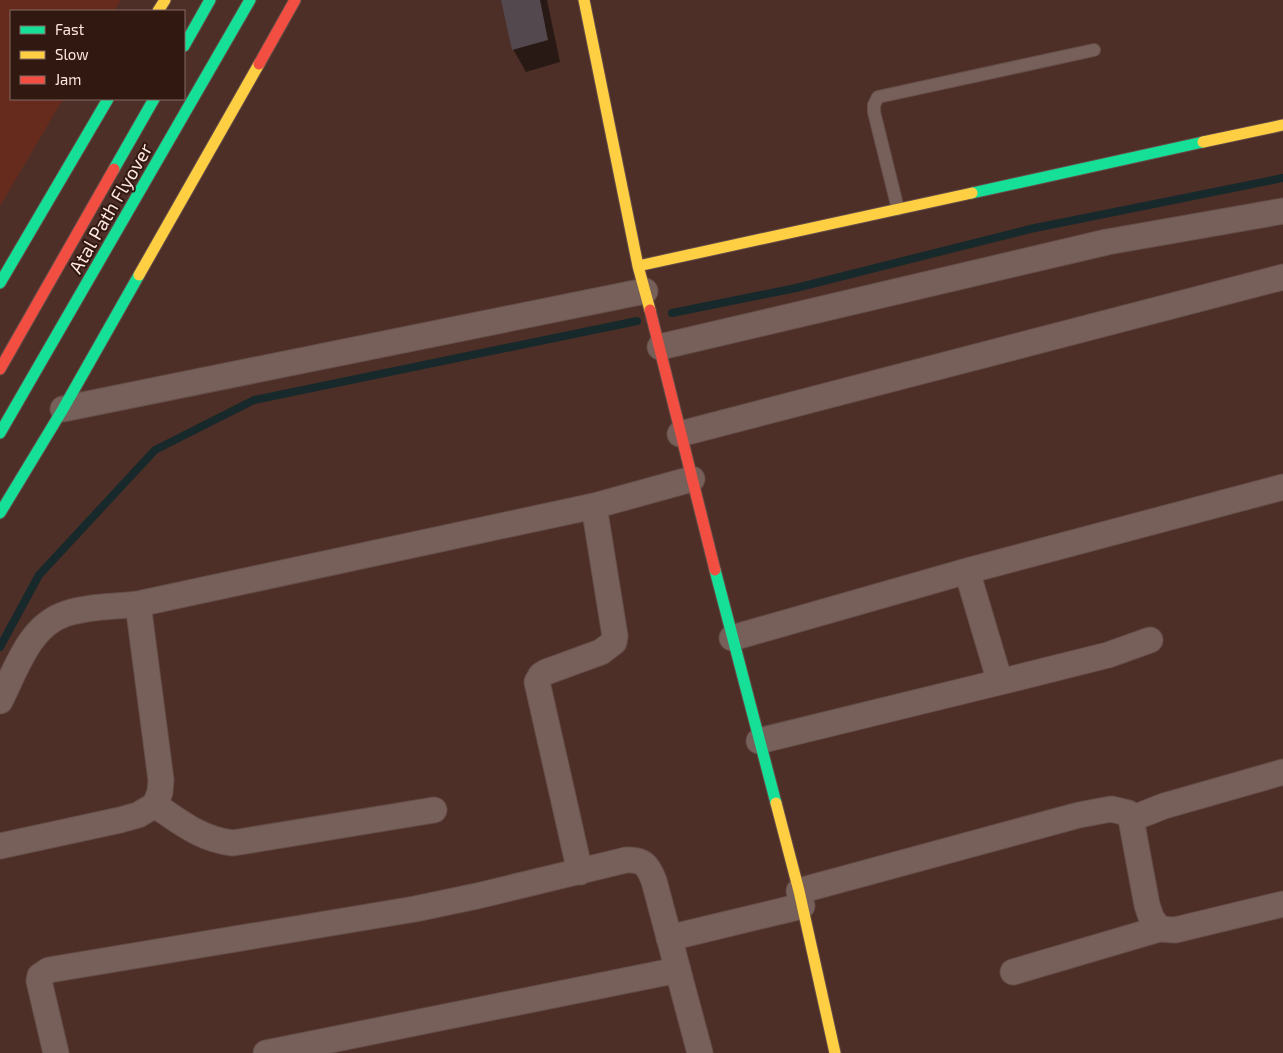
<svg xmlns="http://www.w3.org/2000/svg" width="1283" height="1053" viewBox="0 0 1283 1053" font-family="'Exo 2',sans-serif">
<rect width="100%" height="100%" fill="#4d2f27"/>
<!-- built -->
<path fill="#662b1c" d="M0 0H121L114 11H11V99H63L0 206Z"/>
<!-- shadow -->
<path fill="#0007" d="M502 0H547L560 62 526 72 513 49Z"/>
<g fill="none" stroke-linecap="round" stroke-linejoin="round">
<!-- stream -->
<path stroke="#18292c" stroke-width="8" d="M672 313 796 288 1030 229 1283 178
M0 647 39 575 155 450 254 400 637 321"/>
</g>
<!-- building -->
<path fill="#54484f" d="M501 0H540L548 40 512 50Z"/>
<g fill="none" stroke-linecap="round" stroke-linejoin="round">
<!-- lane casing -->
<g stroke="#654d48" stroke-width="14">
<path id="lane" d="M898 209 874 112V105L878 97 1094 50"/>
</g>
<!-- street casing -->
<g stroke="#654d48" stroke-width="27">
<path id="street" d="M660 347 1107 242 1283 211
M63 409 645 291
M680 434 1283 277
M732 638 967 571 1283 487
M1000 682 1108 655 1150 640
M0 701C16 670 29 626 65 614 88 606 114 607 138 604L594 506 692 479
M759 741 1000 682 967 571
M155 805C180 822 202 840 233 843L434 810
M1131 819 1164 806 1283 772
M0 846 120 820 138 815 155 805 160 792 161 780 138 604
M580 872 537 682 541 675 546 672 601 652 614 642 615 636 594 506
M799 891 1079 815 1111 809 1128 813 1131 819 1147 905 1151 917 1159 929 1175 930 1283 904
M669 938 802 906
M1013 972 1159 929
M56 1053 39 981 40 976 49 970 415 909 477 896 626 860C643 859 648 865 654 881L700 1053
M266 1053 678 970"/>
</g>
<!-- fast casing -->
<g stroke="#654d48" stroke-width="13">
<path id="fast" d="M184 46 210 0
M114 169 154 99
M972 193 1203 142
M0 283 108 99
M0 433 250 0
M0 513 63 409 139 275
M715 570 776 803"/>
</g>
<!-- slow casing -->
<g stroke="#654d48" stroke-width="13">
<path id="slow" d="M584 0 638 266 650 310
M158 11 165 0
M1203 142 1283 125
M638 266 972 193
M139 275 259 64
M776 803 799 891 835 1053"/>
</g>
<!-- jam casing -->
<g stroke="#654d48" stroke-width="13">
<path id="jam" d="M259 64 295 0
M650 310 715 570
M0 369 114 169"/>
</g>
<!-- lane -->
<use href="#lane" stroke="#78605a" stroke-width="12"/>
<!-- street -->
<use href="#street" stroke="#78605a" stroke-width="25"/>
<!-- fast -->
<use href="#fast" stroke="#16e098" stroke-width="11"/>
<!-- slow -->
<use href="#slow" stroke="#ffcf43" stroke-width="11"/>
<!-- jam -->
<use href="#jam" stroke="#f24e42" stroke-width="11"/>
</g>
<g text-anchor="middle" dominant-baseline="central" stroke-width="4" stroke-linejoin="round" paint-order="stroke">
<!-- street labels -->
<g font-size="19" fill="#fde6e0" stroke="#311811">
<text transform="translate(110 208) rotate(-60)">Atal Path Flyover</text>
</g>
</g>
<!-- legend -->
<rect x="10" y="10" width="175" height="90" fill="#311811" stroke="#836a64"/>
<rect x="20" y="26" width="25" height="8" fill="#16e098" stroke="#836a64"/>
<text x="55" y="35" font-size="15" fill="#fde6e0">Fast</text>
<rect x="20" y="51" width="25" height="8" fill="#ffcf43" stroke="#836a64"/>
<text x="55" y="60" font-size="15" fill="#fde6e0">Slow</text>
<rect x="20" y="76" width="25" height="8" fill="#f24e42" stroke="#836a64"/>
<text x="55" y="85" font-size="15" fill="#fde6e0">Jam</text>
</svg>
